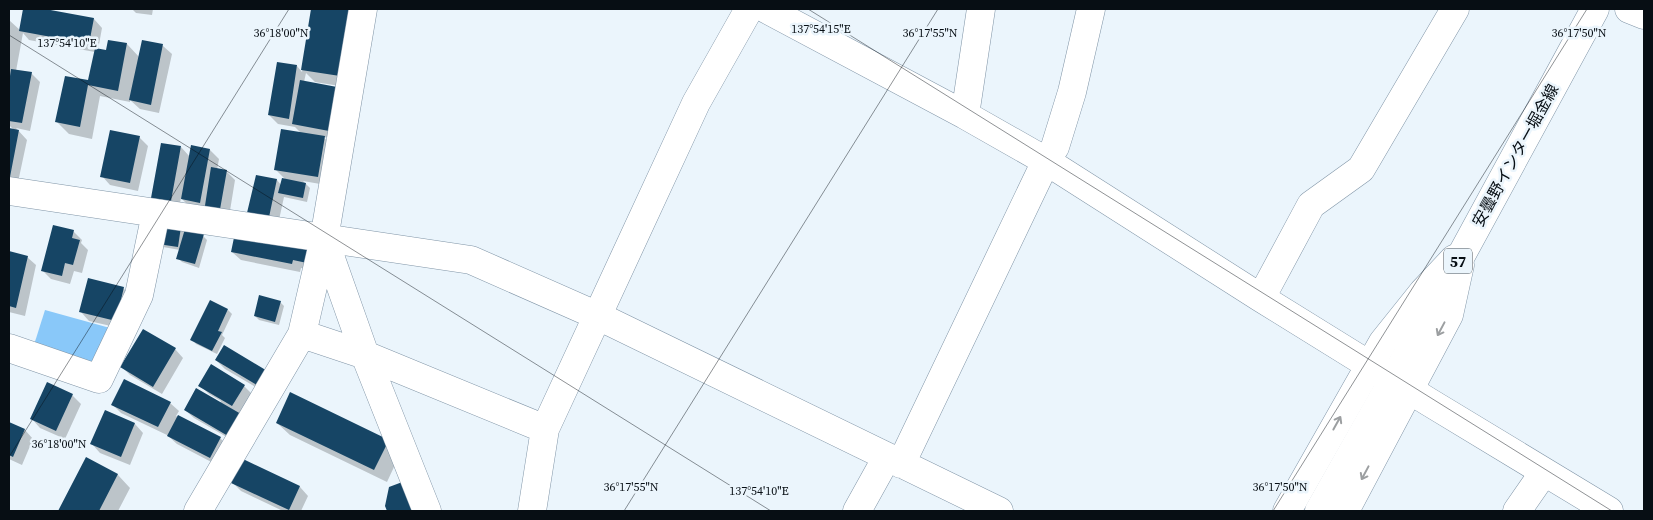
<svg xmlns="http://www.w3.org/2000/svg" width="1653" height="520" viewBox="0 0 1653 520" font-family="'Source Serif 4','Noto Sans JP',serif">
<rect width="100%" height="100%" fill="#ebf5fc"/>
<!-- green -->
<path fill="#89c8f9" d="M45 310 110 328 92 368 33 348Z"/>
<!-- shadow -->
<path fill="#0003" d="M25 9H52L51 11 94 19 102 28 98 50 107 51 127 44 140 58 143 41 163 46 172 54 159 113 140 109 130 100V102L100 96 92 139 69 134 57 122 89 82 95 52 29 40 23 33 16 71 31 73 40 82 30 131 16 128 27 140 17 187 9 185V129L15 131 9 125V20L21 31Z
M132 9H153L152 15 136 13Z
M312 9H365L352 88 315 82 306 73 304 82 338 139 323 137 333 146 326 185 303 181 310 188 307 202 284 197 277 229 256 225 257 176 277 180 281 185 286 180 275 169 302 134 295 127 278 124 269 115 297 66 302 72Z
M139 137 148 146 138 191 110 185 102 176Z
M181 147 190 157 192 147 210 150 219 159 217 170 226 171 235 180 228 223 191 208 181 198 179 209 161 206 152 197Z
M181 228 185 233 203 236 207 240 199 268 182 262 178 258 180 250 163 247 159 243Z
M73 231 82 240 81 243 88 250 82 273 74 271 70 284 51 279 42 270Z
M232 252H319L315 270 301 268 300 272 241 260Z
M9 253 27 257 36 265 25 316 9 312Z
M123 288 132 297 124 329 89 321 81 312Z
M280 302 284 306 279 325 259 320 255 316Z
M228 310 232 314 222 335 225 338 217 354 196 344 192 339Z
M225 347 269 395 225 369 216 360Z
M175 349 183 358 162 394 130 375 122 367Z
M200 385 244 386 253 395 237 443 194 418 185 410 220 403 221 401 209 394Z
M72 395 81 404 65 439 40 428 32 419Z
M170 403 179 411 176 416 220 438 229 447 219 466 177 444 167 435 121 413 113 405Z
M105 412 135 424 143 433 130 465 100 453 92 444Z
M9 423 25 430 33 439 22 465 9 459Z
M277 423 388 441 400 454 387 482 290 435Z
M86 459 118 475 130 488 118 511H60Z
M243 460 300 487 308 496 301 511H283L241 491 233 483Z"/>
<!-- building -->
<path fill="#164565" d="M23 9H45L94 18 89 44 19 31Z
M311 9H351L340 76 301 70Z
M108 40 127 43 118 91 88 85 80 127 55 122 65 76 88 80 95 48 106 50Z
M142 40 163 44 151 105 129 100Z
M277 62 297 65 289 119 268 115Z
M11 69 32 72 22 123 9 121V83Z
M300 80 337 87 329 131 292 124Z
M9 128 19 130 10 177H9Z
M281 129 325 136 318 177 274 170Z
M110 130 140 136 130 183 100 177Z
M161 143 181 146 171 201 151 198Z
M191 145 210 149 200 203 181 199Z
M211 167 227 170 219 215 204 212Z
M256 175 277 179 268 222 246 217Z
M282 178 306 183 303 198 278 193Z
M161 224 181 227 178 247 158 244Z
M53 225 74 230 72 238 80 240 73 265 65 263 62 276 41 271Z
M236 228 311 242 307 263 293 260 292 264 231 252Z
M185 229 204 234 195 264 176 259Z
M9 251 28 256 16 308 9 306Z
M88 278 124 287 116 321 79 312Z
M259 295 281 301 275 322 254 316Z
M210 300 228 309 218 331 222 332 212 351 190 340Z
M143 329 176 348 153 387 120 367Z
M224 345 269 372 260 387 215 360Z
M211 364 245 385 232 406 198 386Z
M124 379 171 402 158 427 111 405Z
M47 382 73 394 56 431 30 419Z
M196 388 241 414 228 436 184 410Z
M290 392 389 440 374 470 276 423Z
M105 410 135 423 121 457 90 444Z
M178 415 221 437 210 458 167 436Z
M9 422 25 429 13 457 9 455Z
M86 457 118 474 99 511H58Z
M243 459 300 486 289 510 231 483Z
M405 481 417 511H387L385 506 389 487Z"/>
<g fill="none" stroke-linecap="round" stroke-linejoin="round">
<!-- minor casing -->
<g stroke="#8095a7" stroke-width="29">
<path id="minor" d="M766 9 965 115 1046 161 1261 298 1429 402 1609 511
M965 115 981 9
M9 191 471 260 598 316 999 511
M324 239 365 355 427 511
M1261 298 1311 205 1361 169 1455 9
M302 334 365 355 545 429
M9 348 99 379 139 295 156 213
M901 464 1046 161 1055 147 1072 92 1091 9
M198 511 302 334 324 239 363 9
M532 511 545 429 696 103 749 9
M857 511 887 457
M1287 511 1383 342 1423 292 1454 259
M1345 511 1449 315 1460 265
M1517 511 1544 472"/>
</g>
<!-- major casing -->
<g stroke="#8095a7" stroke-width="29">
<path id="major" d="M1319 511 1406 357 1595 9"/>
</g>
<!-- highway casing -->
<g stroke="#8095a7" stroke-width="29">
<path id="highway" d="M1629 9 1644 15"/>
</g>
<!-- minor -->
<use href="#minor" stroke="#fff" stroke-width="28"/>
<!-- major -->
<use href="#major" stroke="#fff" stroke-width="28"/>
<!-- highway -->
<use href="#highway" stroke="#fff" stroke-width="28"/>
</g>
<!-- one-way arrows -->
<defs><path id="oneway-shaft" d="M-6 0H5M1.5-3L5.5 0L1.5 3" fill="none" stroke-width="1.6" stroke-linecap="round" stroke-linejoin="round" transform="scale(1.25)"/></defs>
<g stroke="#9c9fa1">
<use href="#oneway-shaft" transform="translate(1441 329) rotate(118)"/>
<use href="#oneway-shaft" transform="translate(1337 423) rotate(-61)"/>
<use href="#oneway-shaft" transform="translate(1365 473) rotate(118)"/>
</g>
<!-- ticks -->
<path fill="none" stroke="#070e14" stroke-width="1" stroke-opacity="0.45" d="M808 9 1612 511M9 35 771 511M9 457 289 9M624 511 938 9M1273 511 1587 9"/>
<g text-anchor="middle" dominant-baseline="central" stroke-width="5" stroke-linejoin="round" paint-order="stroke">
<!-- shield labels -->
<rect fill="#ebf5fc" stroke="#4b535a" stroke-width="1" x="1444" y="248.5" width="28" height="25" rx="4"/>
<g font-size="15" font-weight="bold" fill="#070e14">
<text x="1458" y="261">57</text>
</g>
<!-- street labels -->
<g font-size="16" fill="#070e14" stroke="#ebf5fc">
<text transform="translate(1515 155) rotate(-61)">安曇野インター堀金線</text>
</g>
</g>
<g font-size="12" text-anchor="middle" fill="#070e14" stroke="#ebf5fc" stroke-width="5" stroke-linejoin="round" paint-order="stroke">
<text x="821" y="33">137°54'15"E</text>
<text x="281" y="37">36°18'00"N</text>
<text x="930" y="37">36°17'55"N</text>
<text x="1579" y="37">36°17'50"N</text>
<text x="67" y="47">137°54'10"E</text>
<text x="59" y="448">36°18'00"N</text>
<text x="631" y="491">36°17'55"N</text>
<text x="1280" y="491">36°17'50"N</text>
<text x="759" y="495">137°54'10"E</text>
</g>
<!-- border -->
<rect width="1653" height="520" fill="none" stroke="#070e14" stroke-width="20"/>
</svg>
